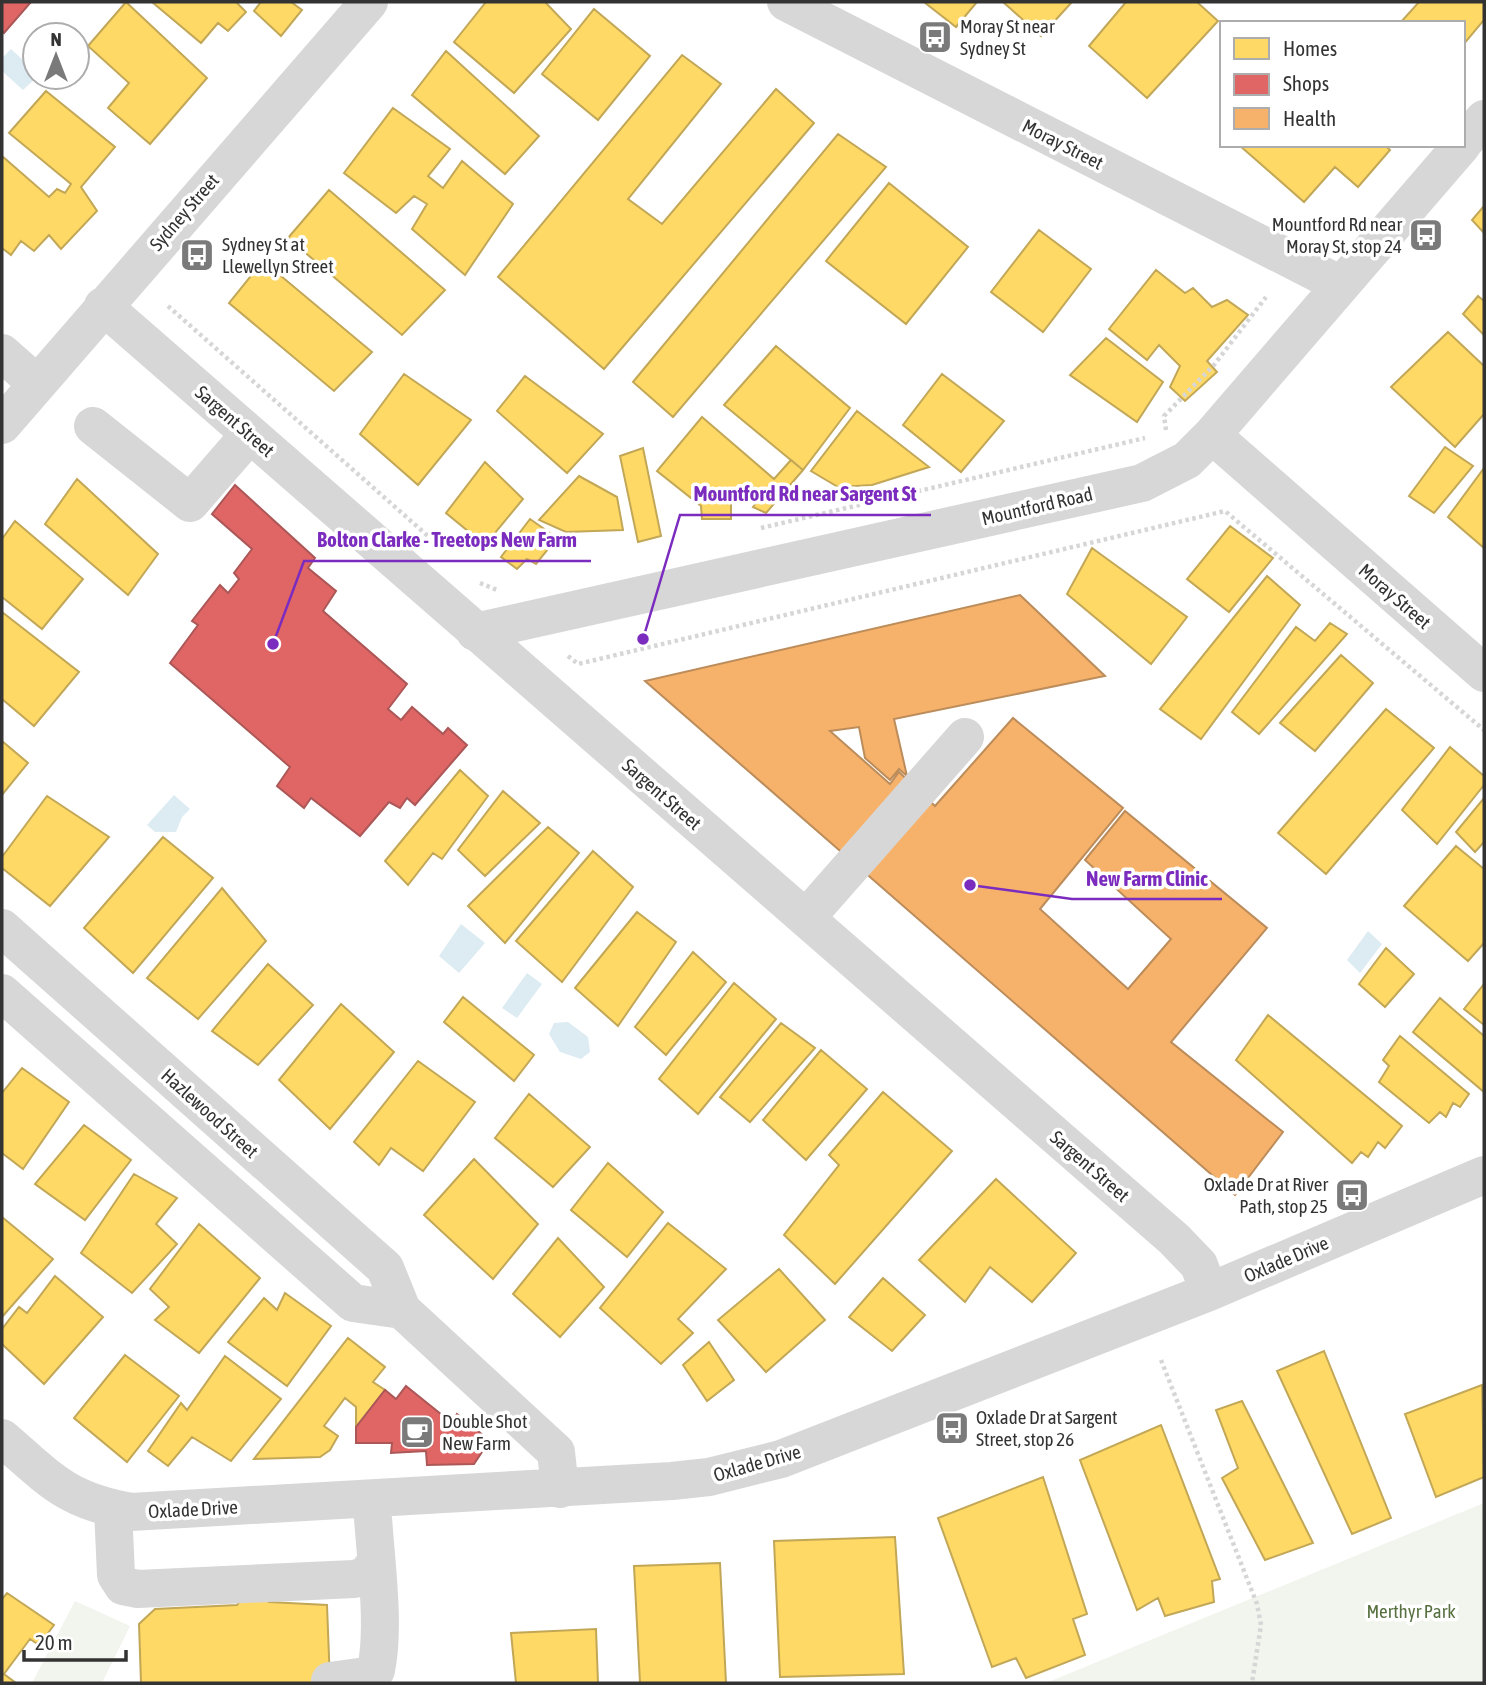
<svg xmlns="http://www.w3.org/2000/svg" width="1486" height="1685" viewBox="0 0 1486 1685" font-family="'Asap Condensed',sans-serif">
<rect width="100%" height="100%" fill="#fff"/>
<!-- green -->
<path fill="#f1f5ed" d="M1484 1503V1683H1046Z
M75 1601 130 1626 102 1683H32Z"/>
<!-- water -->
<path fill="#ddebf3" d="M11 49 35 71 37 77 23 90 2 71V58Z
M174 795 190 809 182 817 176 832H155L147 825Z
M461 924 485 943 459 973 439 956Z
M1368 931 1382 944 1360 973 1347 960Z
M527 973 542 984 517 1018 502 1008Z
M568 1022 588 1037 590 1052 581 1059 560 1052 549 1034 554 1023Z"/>
<!-- homes -->
<path fill="#ffd966" stroke="#c2a757" stroke-width="2" d="M126 2 207 78 150 144 108 108 129 83 88 46Z
M152 2H236L246 12 228 31 218 23 201 43Z
M261 2H291L302 10 281 36 254 11Z
M486 2H545L571 29 514 93 454 42Z
M924 2H977L956 27Z
M1003 2H1072L1041 36Z
M1126 2H1197L1218 21 1147 98 1089 46Z
M1419 2H1484V20L1463 45V23H1400Z
M594 9 650 56 598 120 542 74Z
M446 51 539 136 505 174 412 95Z
M682 55 721 84 628 199 662 224 776 89 814 123 604 369 498 277Z
M46 91 115 147 81 187 97 211 61 249 49 235 34 251 21 241 11 255 2 248V156L49 197 57 189 65 193 71 184 9 133Z
M393 108 450 149 428 176 443 188 462 161 513 204 465 275 412 229 427 204 414 196 396 213 344 173Z
M838 134 886 167 673 417 633 382Z
M1239 145H1385L1390 150 1358 187 1335 167 1304 202Z
M889 183 968 247 906 324 826 261Z
M329 190 445 290 402 335 288 238Z
M1484 206V233L1472 220Z
M1039 230 1091 269 1043 332 991 292Z
M263 261 372 352 334 391 229 303Z
M1156 270 1185 293 1193 288 1212 307 1227 300 1248 315 1207 361 1217 372 1185 401 1170 387 1180 366 1159 345 1147 360 1109 329Z
M1478 296 1484 301V335L1463 314Z
M1448 332 1484 366V414L1455 447 1391 387Z
M1106 338 1163 382 1137 422 1070 375Z
M776 346 850 408 803 470 724 405Z
M404 374 471 420 418 485 360 434Z
M942 374 1004 421 961 472 903 425Z
M525 376 603 434 567 473 497 411Z
M857 411 929 467 872 485 838 487 811 471Z
M702 417 774 479 791 460 803 470 766 513 753 507 762 495 749 484 731 504V519H702L701 506 657 471Z
M1445 447 1473 466 1434 513 1409 496Z
M643 448 661 536 638 542 620 456Z
M485 462 523 499 485 545 446 513Z
M1484 468V548L1448 517Z
M579 476 617 497 623 530 566 532 539 520Z
M77 479 158 554 128 595 45 524Z
M530 519 557 538 536 564 527 559 517 569 501 557Z
M15 521 83 579 42 629 2 597V539Z
M1230 526 1273 558 1229 612 1187 579Z
M1092 548 1187 617 1151 664 1067 594Z
M1267 576 1300 605 1201 739 1160 709Z
M2 612 79 672 34 726 2 699Z
M1330 623 1347 634 1259 734 1232 712 1296 627 1315 641Z
M1341 655 1373 683 1315 751 1280 723Z
M1386 709 1434 748 1326 874 1278 833Z
M2 741 28 763 2 795Z
M1450 747 1484 776V785L1437 844 1402 810Z
M460 770 488 796 442 859 433 853 408 885 385 861Z
M503 791 540 823 485 876 458 850Z
M47 796 109 837 50 906 2 868V857Z
M1484 798V842L1475 852 1456 832Z
M548 827 579 853 505 943 468 906Z
M163 837 213 878 133 973 84 928Z
M1456 846 1484 869V943L1468 961 1404 906Z
M593 851 633 887 562 982 516 941Z
M222 888 266 941 198 1019 147 978Z
M637 912 676 942 618 1026 575 988Z
M1386 948 1414 974 1385 1007 1359 984Z
M693 952 726 982 666 1055 635 1027Z
M268 964 313 1005 258 1065 212 1031Z
M734 983 776 1019 698 1114 659 1079Z
M1484 984V1025L1464 1009Z
M463 997 534 1055 514 1081 444 1022Z
M1440 998 1484 1036V1092L1413 1032Z
M341 1004 394 1052 330 1129 279 1080Z
M1268 1015 1402 1126 1385 1148 1378 1142 1368 1157 1361 1152 1352 1163 1236 1060Z
M781 1023 815 1048 750 1122 720 1097Z
M1400 1036 1469 1094 1460 1107 1453 1103 1446 1117 1440 1112 1429 1123 1379 1082 1389 1066 1383 1060Z
M821 1050 867 1089 806 1160 763 1120Z
M418 1061 475 1102 423 1171 391 1148 379 1165 354 1142Z
M22 1068 69 1102 23 1169 2 1153V1093Z
M883 1092 952 1151 835 1284 784 1235 839 1165 829 1155Z
M529 1094 590 1147 553 1187 495 1138Z
M84 1125 131 1160 85 1220 35 1184Z
M474 1159 538 1224 493 1279 424 1215Z
M608 1163 663 1212 627 1257 571 1210Z
M134 1174 177 1198 156 1224 177 1244 132 1293 81 1253Z
M996 1179 1076 1253 1032 1302 990 1267 965 1302 919 1260Z
M2 1217 53 1259 2 1317Z
M668 1223 726 1269 678 1319 693 1333 661 1364 600 1308Z
M199 1224 260 1278 199 1353 155 1320 169 1307 150 1289Z
M558 1238 604 1287 560 1337 513 1294Z
M779 1269 825 1320 766 1372 718 1320Z
M55 1276 103 1317 44 1384 2 1344V1329L19 1307 27 1313Z
M883 1278 925 1315 892 1351 849 1317Z
M285 1293 331 1326 287 1386 228 1342 264 1298 277 1310Z
M348 1338 385 1367 373 1382 385 1390 356 1427V1407L345 1398 324 1426 338 1436 330 1450 320 1457 254 1459Z
M709 1342 734 1380 707 1401 683 1365Z
M1324 1351 1391 1518 1352 1534 1277 1371Z
M125 1355 179 1396 127 1462 74 1418Z
M225 1356 281 1399 231 1461 192 1437 168 1466 148 1451 181 1403 187 1410Z
M1482 1385 1484 1477 1436 1497 1405 1414Z
M1242 1401 1313 1543 1265 1560 1222 1478 1238 1468 1216 1410Z
M1161 1425 1220 1579 1212 1581 1214 1602 1165 1616 1158 1598 1137 1610 1080 1460Z
M1043 1477 1087 1614 1073 1619 1085 1655 1026 1678 1016 1658 992 1667 938 1518Z
M895 1537 904 1674 780 1677 774 1541Z
M720 1563 726 1683H640L634 1566Z
M246 1592 269 1602 327 1605 330 1683H141L139 1624 155 1609 237 1605Z
M7 1593 54 1625 39 1645 30 1639 4 1674 16 1683H2V1599Z
M596 1629 598 1683H516L511 1633Z"/>
<!-- shops -->
<path fill="#e06666" stroke="#ac5757" stroke-width="2" d="M2 2H31L4 33 2 31Z
M235 485 315 558 308 568 336 591 323 611 407 684 388 709 401 720 412 707 443 734 448 728 467 745 415 805 407 798 400 808 389 802 360 836 311 798 304 808 277 786 290 767 170 663 198 625 192 621 220 585 228 593 239 579 234 573 252 549 212 514Z
M406 1386 452 1423 457 1414 484 1436V1449L474 1464 427 1465 426 1451 391 1453 392 1443H356V1427L385 1390 396 1399Z"/>
<!-- health -->
<path fill="#f6b26b" stroke="#bc8c5a" stroke-width="2" d="M1020 595 1105 676 894 719 907 776 899 769 890 780 865 758 859 727 830 731 890 784 899 772 935 806 1013 718 1123 808 1040 909 1128 989 1171 939 1085 860 1125 811 1267 928 1171 1042 1283 1132 1235 1195 645 681Z"/>
<g fill="none" stroke-linecap="round" stroke-linejoin="round">
<!-- path -->
<path stroke="#d6d6d6" stroke-width="4.5" stroke-dasharray="3.5 3.5" stroke-linecap="butt" d="M168 306 429 537
M1166 430 1164 416 1214 365 1266 297
M761 528 1145 438
M480 583 497 590
M568 656 578 664 1225 511 1484 730
M1161 1360 1257 1604 1261 1625 1252 1683"/>
<!-- minor -->
<path stroke="#d7d7d7" stroke-width="38" d="M786 2 1341 285
M1463 143 1484 119
M103 306 1174 1239 1199 1265 1209 1292
M2 353 37 384
M2 425 369 2
M93 426 190 503 250 434
M1212 435 1484 673
M475 632 1142 483 1187 460 1212 435 1462 145
M806 918 965 737
M2 928 385 1268 402 1310 556 1452 560 1489
M2 993 353 1303 402 1310
M2 1438C51 1480 65 1500 131 1512L672 1481 709 1477 781 1459 1209 1292 1484 1175
M113 1509 116 1575 123 1586 138 1589 354 1579 366 1576 375 1563
M330 1681 366 1676 376 1670C386 1623 374 1550 372 1501"/>
</g>
<!-- icons -->
<defs>
<g id="bus-square" transform="scale(1.75)"><rect x="-9" y="-9" width="18" height="18" rx="4" fill="#7a7a7a" stroke="#fff"/><path d="M-5-6H5V4H4V6H2V4H-2V6H-4V4H-5ZM-3.5-4V0h7V-4ZM-3.5 1.2v1.5H-2V1.2ZM2 1.2v1.5H3.5V1.2Z" fill="#fff"/></g>
<g id="cafe-square" transform="scale(1.75)"><rect x="-9" y="-9" width="18" height="18" rx="4" fill="#7a7a7a" stroke="#fff"/><path d="M-5.5-4.5H6V0H3Q3 3.5 0 3.5H-2.5Q-5.5 3.5-5.5 0ZM3-3.2v2h1.7v-2ZM-6 4.5H4V6H-6Z" fill="#fff"/></g>
</defs>
<g fill-rule="evenodd">
<use href="#bus-square" x="935" y="37"/>
<use href="#bus-square" x="1426" y="235"/>
<use href="#bus-square" x="197" y="255"/>
<use href="#bus-square" x="1352" y="1195"/>
<use href="#bus-square" x="952" y="1428"/>
<use href="#cafe-square" x="417" y="1432"/>
</g>
<g text-anchor="middle" dominant-baseline="central" stroke-width="7" stroke-linejoin="round" paint-order="stroke">
<!-- poi labels -->
<g font-size="19" fill="#333" stroke="#fff" text-anchor="start">
<text x="960" y="26">Moray St near<tspan x="960" dy="22">Sydney St</tspan></text>
<text x="1402" y="224" text-anchor="end">Mountford Rd near<tspan x="1402" dy="22">Moray St, stop 24</tspan></text>
<text x="222" y="244">Sydney St at<tspan x="222" dy="22">Llewellyn Street</tspan></text>
<text x="1328" y="1184" text-anchor="end">Oxlade Dr at River<tspan x="1328" dy="22">Path, stop 25</tspan></text>
<text x="976" y="1417">Oxlade Dr at Sargent<tspan x="976" dy="22">Street, stop 26</tspan></text>
<text x="442" y="1421">Double Shot<tspan x="442" dy="22">New Farm</tspan></text>
</g>
<!-- street labels -->
<g font-size="19" fill="#333" stroke="#fff">
<text transform="translate(1063 144) rotate(27)">Moray Street</text>
<text transform="translate(184 212) rotate(-49)">Sydney Street</text>
<text transform="translate(235 421) rotate(41)">Sargent Street</text>
<text transform="translate(1037 506) rotate(-13)">Mountford Road</text>
<text transform="translate(1395 596) rotate(41)">Moray Street</text>
<text transform="translate(662 794) rotate(41)">Sargent Street</text>
<text transform="translate(210 1113) rotate(42)">Hazlewood Street</text>
<text transform="translate(1090 1166) rotate(41)">Sargent Street</text>
<text transform="translate(1286 1259) rotate(-23)">Oxlade Drive</text>
<text transform="translate(757 1463) rotate(-16)">Oxlade Drive</text>
<text transform="translate(193 1509) rotate(-3)">Oxlade Drive</text>
</g>
<!-- park labels -->
<g font-size="19" fill="#56703f" stroke="#fff">
<text x="1411" y="1611">Merthyr Park</text>
</g>
</g>
<!-- callouts -->
<path fill="none" stroke="#7b2cbf" stroke-width="2.5" d="M643 639L680 515H931M273 644L304 561H591M970 885L1072 899H1222"/>
<g fill="#7b2cbf" stroke="#fff" stroke-width="2.5">
<circle cx="643" cy="639" r="7"/>
<circle cx="273" cy="644" r="7"/>
<circle cx="970" cy="885" r="7"/>
</g>
<g font-size="21" text-anchor="middle" font-weight="bold" fill="#7b2cbf" stroke="#fff" stroke-width="7" stroke-linejoin="round" paint-order="stroke">
<text x="805" y="501">Mountford Rd near Sargent St</text>
<text x="447" y="547">Bolton Clarke - Treetops New Farm</text>
<text x="1147" y="886">New Farm Clinic</text>
</g>
<!-- border -->
<rect width="1486" height="1685" fill="none" stroke="#333333" stroke-width="7"/>
<!-- legend -->
<rect x="1220" y="21" width="245" height="126" fill="#ffffff" stroke="#adadad" stroke-width="2"/>
<rect x="1234" y="38" width="35" height="21" fill="#ffd966" stroke="#adadad" stroke-width="2"/>
<text x="1283" y="56" font-size="21" fill="#333333">Homes</text>
<rect x="1234" y="74" width="35" height="21" fill="#e06666" stroke="#adadad" stroke-width="2"/>
<text x="1283" y="91" font-size="21" fill="#333333">Shops</text>
<rect x="1234" y="108" width="35" height="21" fill="#f6b26b" stroke="#adadad" stroke-width="2"/>
<text x="1283" y="126" font-size="21" fill="#333333">Health</text>
<!-- north arrow -->
<g transform="translate(56 56)"><circle r="33" fill="#ffffff" stroke="#adadad" stroke-width="2"/>
<path d="M0-5L12 26L0 18L-12 26Z" fill="#7a7a7a"/>
<text y="-10" font-size="19" font-weight="bold" text-anchor="middle" fill="#333333">N</text>
</g>
<!-- scale -->
<path d="M24 1650v10h102v-10" fill="none" stroke="#333333" stroke-width="3.5"/>
<text x="35" y="1650" font-size="21" fill="#333333" stroke="#ffffff" stroke-width="5" paint-order="stroke">20 m</text>
</svg>
